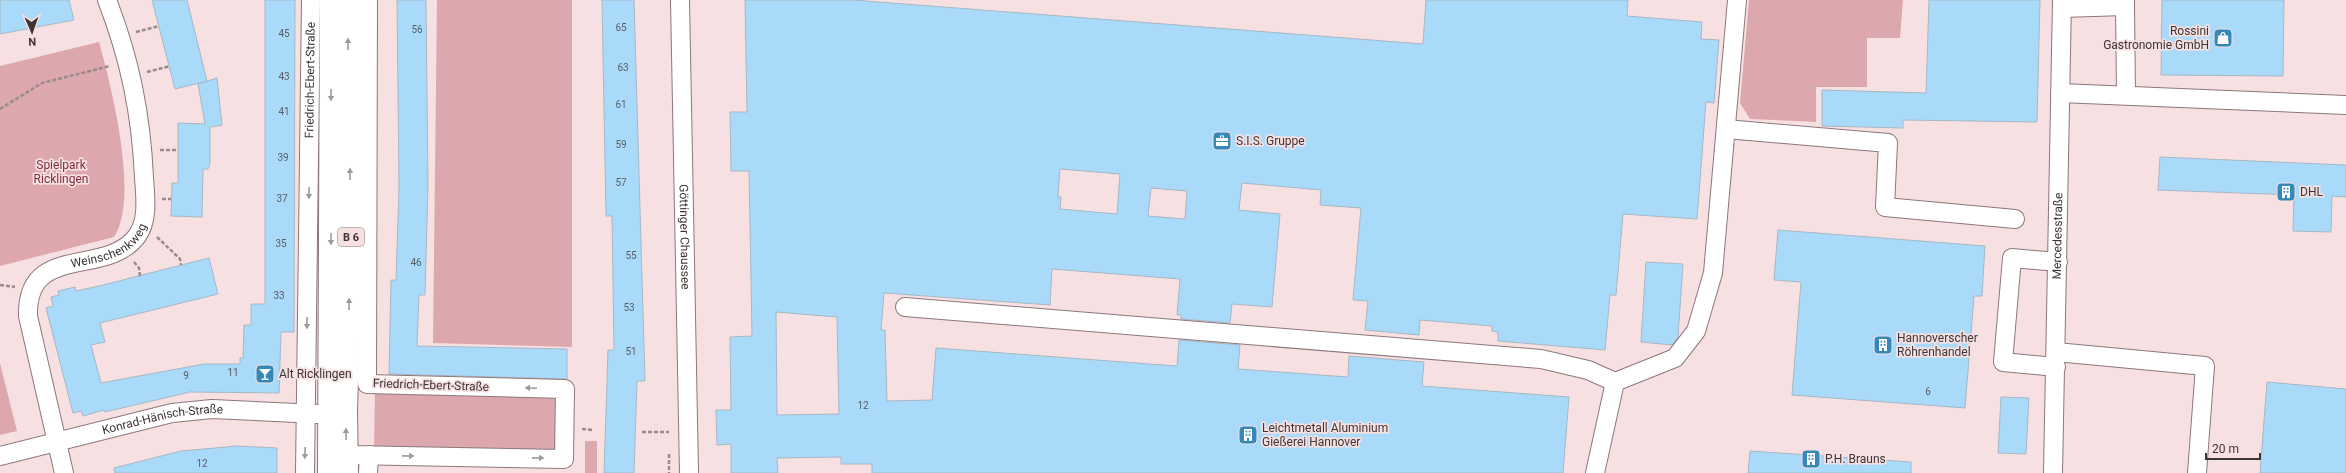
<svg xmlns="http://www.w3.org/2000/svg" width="2346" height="473" viewBox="0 0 2346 473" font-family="Roboto,sans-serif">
<rect width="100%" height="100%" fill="#f7e0e2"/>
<!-- green -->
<path fill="#dca8ae" d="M437 0H572V347L433 343Z
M1749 0H1903L1900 38H1867V87H1816V122L1750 119 1740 103Z
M99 42C111 85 140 199 114 237L0 266V66Z
M0 363 17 431 0 435Z
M375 391 558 394 557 451 374 447Z
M585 441H597V473H585Z"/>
<!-- building -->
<path fill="#a9dafa" stroke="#a7b8c4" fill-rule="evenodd" d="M0 0H69L74 20 0 34Z
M152 0H187L207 81 175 89Z
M265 0H295L294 332H281L279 393 190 392 105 412 104 410 83 416 81 411 73 413 46 308 53 306 51 297 59 295 58 291 75 287 76 291 99 286 209 258 218 294 100 323 105 342 91 345 101 383 204 364H240V358H243L244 325H251V304H265Z
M397 0H426L428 185 425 295H419L417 346 567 349V379L389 374 391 280H396L399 187Z
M602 0H634L645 381H637L634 473H604L608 350H614L612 216H606Z
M745 0H853L1423 44 1426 0H1628L1627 16 1702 22 1701 39 1719 40 1714 103 1706 102 1697 219 1623 214 1616 295H1610L1605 350 1498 341V332L1492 331V326L1420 320 1419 335 1365 330 1368 301 1353 300 1361 208 1320 205 1321 190 1242 183 1239 210 1280 214 1272 307 1232 304 1230 323 1181 319V315H1177L1180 279 1052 269 1050 305 884 293 881 330H885L887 401 932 400 936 348 1177 366 1179 340 1240 345 1238 369 1348 377 1349 356 1424 362 1422 386 1569 397 1563 473H872V464H841V457L777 458 778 473H731V444L717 445 716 410H731L730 337 752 336 749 171H731L730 112H747ZM1060 169 1120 174 1117 214 1060 209 1061 197H1058ZM1151 188 1187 191 1185 219 1148 216ZM776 312 837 317 839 414 777 415Z
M1929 0H2040L2037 122 1903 120V128L1822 126V90L1926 93Z
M2162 0H2284L2283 76 2161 75Z
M217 78 222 125 210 127V164L208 169H203L202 217 171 216 172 183H178V123L205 124 198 84Z
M2160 157 2346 165V197L2332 196 2331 232 2293 231 2294 195 2158 190Z
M1778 230 1985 246 1982 296H1974L1965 408 1792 395 1801 282 1774 280Z
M1646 262 1683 264 1678 337 1672 345 1641 342Z
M2267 382 2346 389V473H2260Z
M2001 397 2029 398 2026 454 1998 453Z
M237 446 277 448V473H115L114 468 181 451Z
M1750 451 1911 462V473H1748Z"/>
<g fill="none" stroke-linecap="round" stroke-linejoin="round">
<!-- minor casing -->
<g stroke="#8c777a" stroke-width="20">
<g id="minor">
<path id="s1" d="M680 0 689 473"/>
<path d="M2125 6 2126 95"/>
<path d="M2062 8 2125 6V0"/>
<path d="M2060 93 2346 105"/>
<path d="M1726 129 1888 143 1885 207 2015 219"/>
<path d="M905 307 1541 359 1588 370 1615 382"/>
<path d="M2056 352 2205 366 2197 473"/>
<path d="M2056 367 2003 362 2012 258 2058 262"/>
<path d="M347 455 564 459 565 389 367 384 368 0"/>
<path id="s2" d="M0 456 172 413 212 409 318 414"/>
<path id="s3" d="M64 473 28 316C26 242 106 278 137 236 149 220 145 195 144 177 141 114 130 59 107 0"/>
<path id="s4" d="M305 473 311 0"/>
<path d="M368 473 369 455"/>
<path d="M1595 473 1615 382 1675 358 1696 331 1713 273 1737 0"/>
<path id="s5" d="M2053 473 2062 0"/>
</g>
</g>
<!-- major casing -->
<g stroke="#8c777a" stroke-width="24">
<path id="major" d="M329 473 331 0
M347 473 346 413 351 233 348 0"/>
</g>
<!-- path -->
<path stroke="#998a8b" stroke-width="2.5" stroke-dasharray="4 2" stroke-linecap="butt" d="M136 32 159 26
M147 72 170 66
M0 109 42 83 110 66
M160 150H178
M162 199H171
M157 237 180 259 181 265
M134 262 139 268 140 276
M0 285 15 287
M582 429 593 430
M642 432H669
M669 454V473"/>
<!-- minor -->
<use href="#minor" stroke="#fff" stroke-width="18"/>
<!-- major -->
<use href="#major" stroke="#fff" stroke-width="22"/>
</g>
<!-- one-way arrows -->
<defs><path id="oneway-solid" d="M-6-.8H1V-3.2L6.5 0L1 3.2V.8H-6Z"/></defs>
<g fill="#9e9a9a">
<use href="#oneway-solid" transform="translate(348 44) rotate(-91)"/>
<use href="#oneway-solid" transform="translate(331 95) rotate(90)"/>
<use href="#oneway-solid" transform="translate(350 174) rotate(-91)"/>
<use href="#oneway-solid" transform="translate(309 193) rotate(91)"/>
<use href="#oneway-solid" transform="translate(331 239) rotate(91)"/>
<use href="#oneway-solid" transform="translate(349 304) rotate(-89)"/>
<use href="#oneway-solid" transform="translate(307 323) rotate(91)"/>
<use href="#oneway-solid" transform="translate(531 388) rotate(-178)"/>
<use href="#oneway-solid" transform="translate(346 434) rotate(-91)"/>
<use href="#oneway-solid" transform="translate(305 453) rotate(91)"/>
<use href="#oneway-solid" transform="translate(408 456) rotate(1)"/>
<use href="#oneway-solid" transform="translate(538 458) rotate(1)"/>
</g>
<!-- icons -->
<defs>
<g id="shop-square" transform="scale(1)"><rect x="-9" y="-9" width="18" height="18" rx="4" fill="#3589b8" stroke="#f7e0e2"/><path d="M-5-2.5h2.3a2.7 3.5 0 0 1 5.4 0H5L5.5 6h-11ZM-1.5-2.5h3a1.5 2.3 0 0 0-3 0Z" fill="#fff"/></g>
<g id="office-square" transform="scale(1)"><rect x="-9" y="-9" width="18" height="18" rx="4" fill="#3589b8" stroke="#f7e0e2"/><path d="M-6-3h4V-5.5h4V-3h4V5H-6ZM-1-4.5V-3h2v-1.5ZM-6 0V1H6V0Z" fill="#fff"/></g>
<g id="building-square" transform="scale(1)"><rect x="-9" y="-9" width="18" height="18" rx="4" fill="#3589b8" stroke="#f7e0e2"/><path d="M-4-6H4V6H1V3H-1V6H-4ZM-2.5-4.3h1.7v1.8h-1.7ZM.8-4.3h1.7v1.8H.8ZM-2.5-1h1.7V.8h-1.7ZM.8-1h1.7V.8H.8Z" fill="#fff"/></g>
<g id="bar-square" transform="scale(1)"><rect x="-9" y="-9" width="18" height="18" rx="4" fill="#3589b8" stroke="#f7e0e2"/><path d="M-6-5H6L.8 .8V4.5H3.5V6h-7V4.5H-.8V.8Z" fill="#fff"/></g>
</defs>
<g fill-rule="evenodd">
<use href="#shop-square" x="2223" y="38"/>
<use href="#office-square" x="1222" y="141"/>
<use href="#building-square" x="2286" y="192"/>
<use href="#building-square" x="1883" y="345"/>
<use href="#bar-square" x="265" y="374"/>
<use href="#building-square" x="1248" y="435"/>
<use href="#building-square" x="1811" y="459"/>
</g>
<g text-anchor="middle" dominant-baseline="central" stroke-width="3.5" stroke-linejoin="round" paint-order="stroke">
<!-- number labels -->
<g font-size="10" fill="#585e66">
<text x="621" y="27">65</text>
<text x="417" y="29">56</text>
<text x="284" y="33">45</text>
<text x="623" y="67">63</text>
<text x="284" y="76">43</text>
<text x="621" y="104">61</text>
<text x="284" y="111">41</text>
<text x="621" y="144">59</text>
<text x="283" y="157">39</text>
<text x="621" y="182">57</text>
<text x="282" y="198">37</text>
<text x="281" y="243">35</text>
<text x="631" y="255">55</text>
<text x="416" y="262">46</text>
<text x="279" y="295">33</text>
<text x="629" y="307">53</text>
<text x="631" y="351">51</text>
<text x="233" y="372">11</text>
<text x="186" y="375">9</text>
<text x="1928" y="391">6</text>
<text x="863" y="405">12</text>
<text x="202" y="463">12</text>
</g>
<!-- shield labels -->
<rect fill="#f7e0e2" stroke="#756869" stroke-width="1" x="338" y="228" width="26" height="18" rx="3"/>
<g font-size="11" font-weight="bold" fill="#3d3535">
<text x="351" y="237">B 6</text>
</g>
<!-- poi labels -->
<g font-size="12" fill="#3d3535" stroke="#f7e0e2" text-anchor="start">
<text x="2209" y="31" text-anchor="end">Rossini<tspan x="2209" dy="14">Gastronomie GmbH</tspan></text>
<text x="1236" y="141">S.I.S. Gruppe</text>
<text x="2300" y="192">DHL</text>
<text x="1897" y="338">Hannoverscher<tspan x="1897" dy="14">Röhrenhandel</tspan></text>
<text x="279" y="374">Alt Ricklingen</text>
<text x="1262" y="428">Leichtmetall Aluminium<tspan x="1262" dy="14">Gießerei Hannover</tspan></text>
<text x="1825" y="459">P.H. Brauns</text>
</g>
<!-- street labels -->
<g font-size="12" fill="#3d3535" stroke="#f7e0e2">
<text stroke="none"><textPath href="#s4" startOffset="393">Friedrich-Ebert-Straße</textPath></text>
<text stroke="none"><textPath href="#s1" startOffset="237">Göttinger Chaussee</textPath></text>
<text stroke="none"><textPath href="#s5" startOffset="237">Mercedesstraße</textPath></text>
<text stroke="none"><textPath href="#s3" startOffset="280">Weinschenkweg</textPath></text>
<text transform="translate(431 385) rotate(2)">Friedrich-Ebert-Straße</text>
<text stroke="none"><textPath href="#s2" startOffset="167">Konrad-Hänisch-Straße</textPath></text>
</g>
<!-- park labels -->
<g font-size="12" fill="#7f2d3f" stroke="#f7e0e2">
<text x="61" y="165">Spielpark<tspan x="61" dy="14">Ricklingen</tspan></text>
</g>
</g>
<!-- north arrow -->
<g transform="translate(32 32) rotate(178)" stroke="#f7e0e2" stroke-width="3" paint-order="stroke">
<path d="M0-3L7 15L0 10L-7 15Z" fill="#3d3535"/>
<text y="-6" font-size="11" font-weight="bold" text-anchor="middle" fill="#3d3535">N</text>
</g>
<!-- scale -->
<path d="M2206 453v6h54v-6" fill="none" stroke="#3d3535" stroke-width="2"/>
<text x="2212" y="453" font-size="12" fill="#3d3535" stroke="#f7e0e2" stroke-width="3" paint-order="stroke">20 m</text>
</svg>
